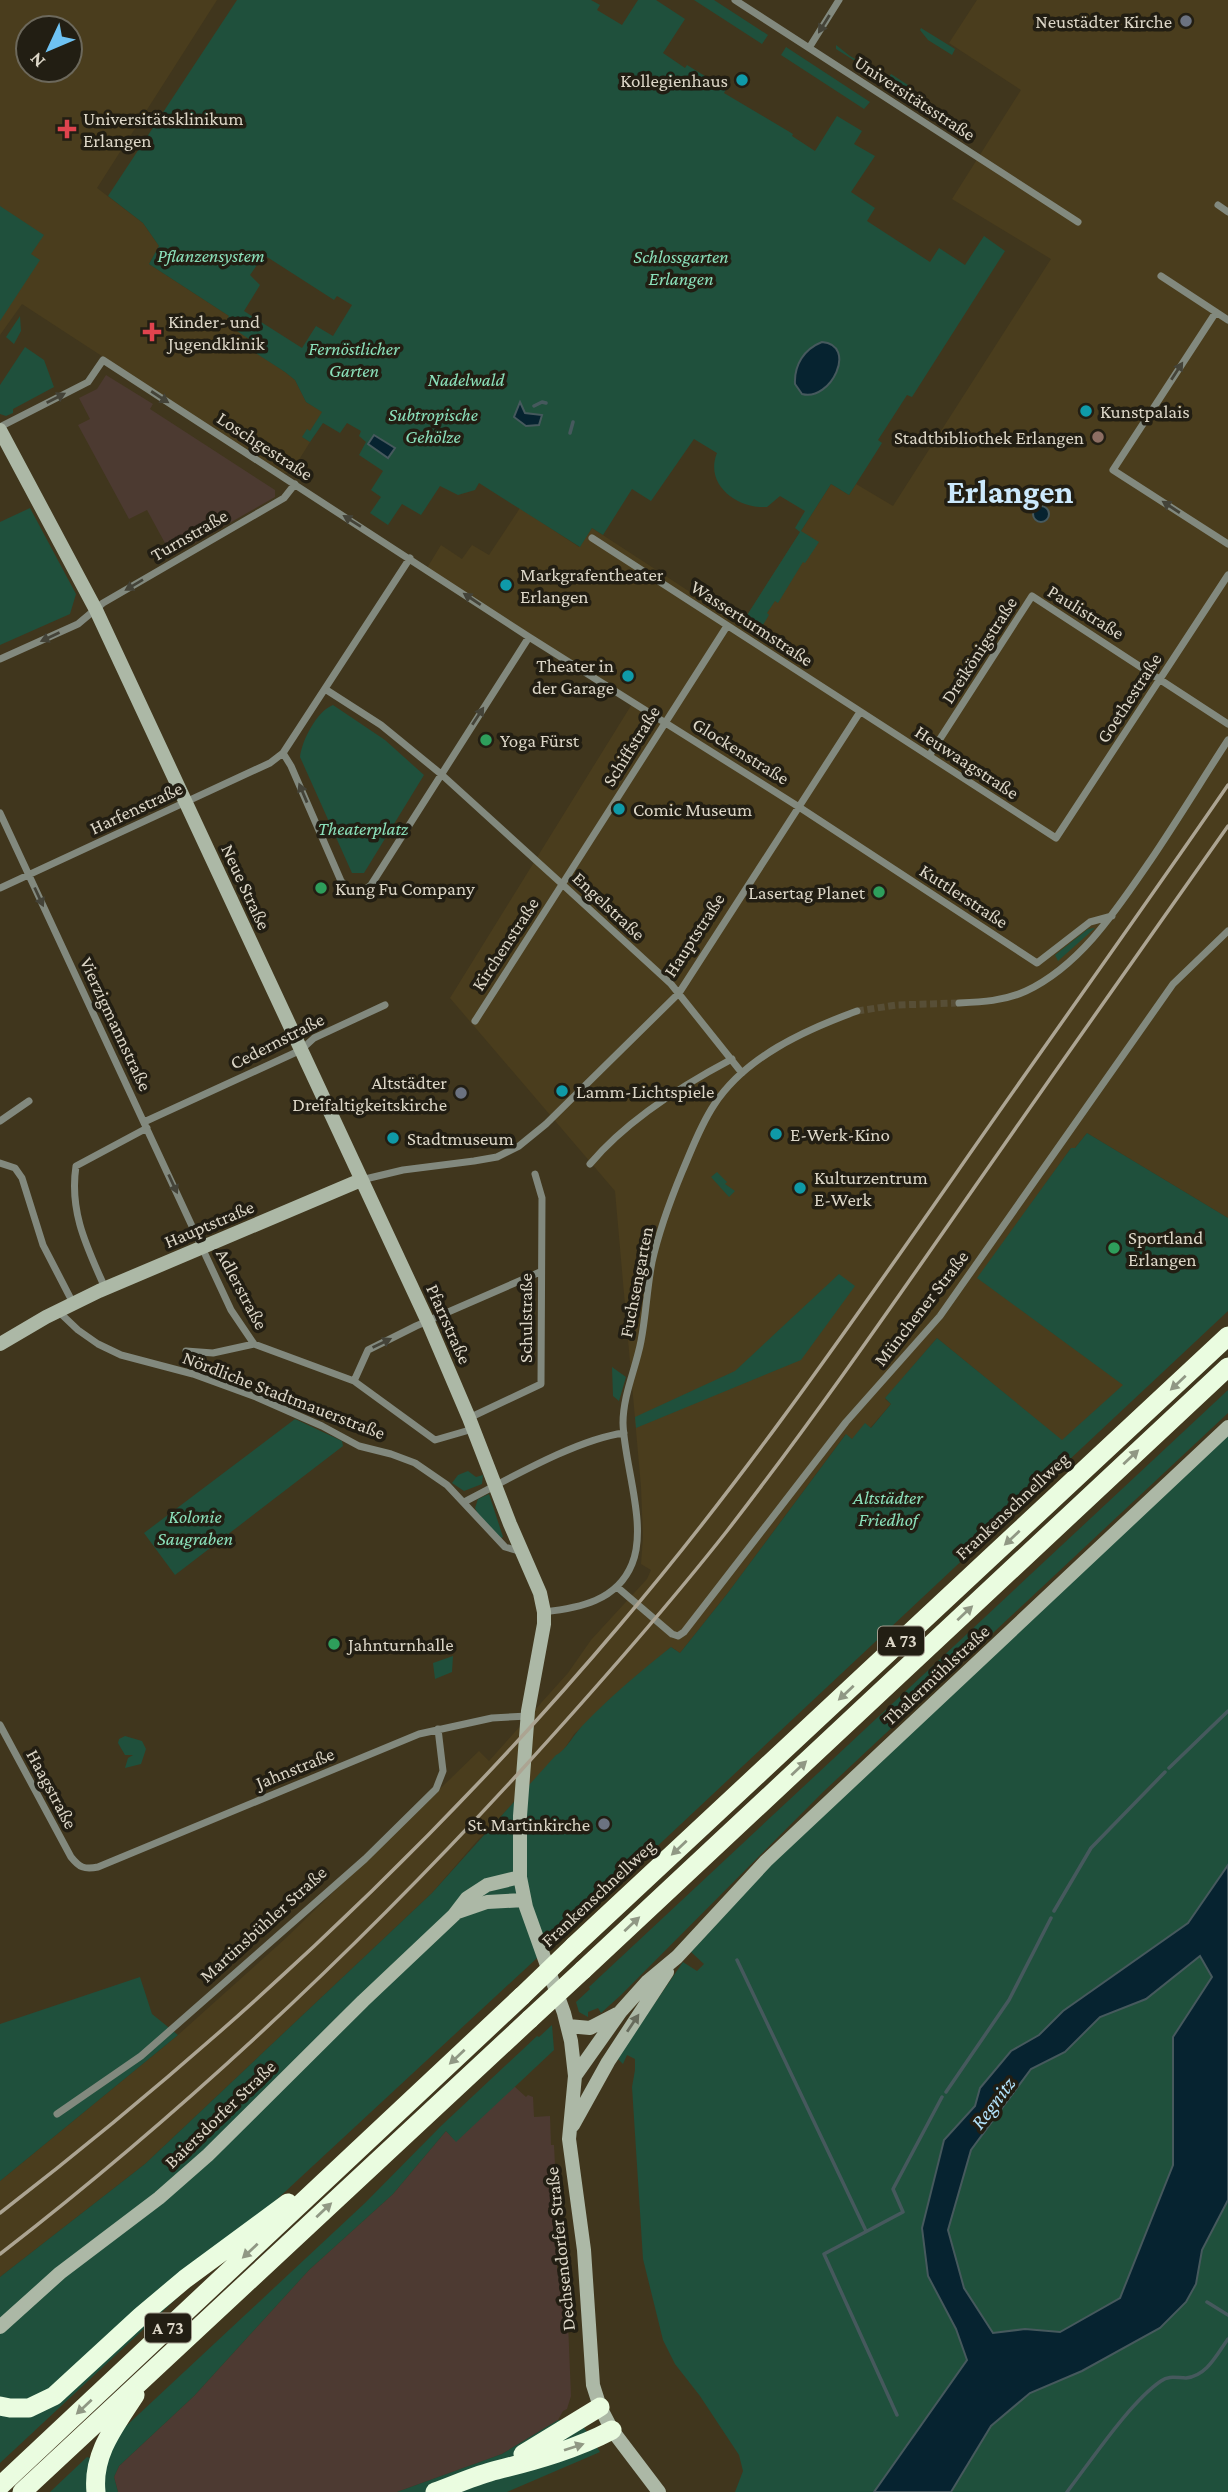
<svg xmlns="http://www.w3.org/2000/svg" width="1228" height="2492" viewBox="0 0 1228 2492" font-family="'Crimson Pro',serif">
<rect width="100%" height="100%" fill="#40361d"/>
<!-- built -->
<path fill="#4a3d1d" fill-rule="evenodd" d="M0 0H217L97 188 143 223 159 246 149 264 229 316 253 341 249 348 285 372 295 380 306 402 323 412 310 431 303 437 310 442 292 471 283 474 22 304 0 335ZM28 28H70V70H28Z
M977 0H1228V1218L1087 1133 1075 1148H1071L978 1278 1124 1385 1062 1441 937 1338 885 1399 891 1404 870 1428 852 1439 845 1435 727 1594 680 1653 671 1647 574 1734 561 1754 476 1842 432 1893 145 2164 0 2277V2181L178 2035 286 1938 479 1751 489 1761 568 1673 591 1640 647 1579 651 1570 641 1564 643 1537 641 1487 615 1191 450 998 632 704 424 573 441 545 462 559 472 545 489 555 520 508 579 547 592 528 733 620 742 623 831 484 849 495 856 484 893 506 1051 259 952 199 1021 90 949 43Z"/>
<!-- industrial -->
<path fill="#4d3a32" d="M514 2086 526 2097 528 2095 533 2097 534 2117 550 2116 551 2145H554L560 2264H557V2269H563V2273H566L571 2396 567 2409 563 2411 558 2420 502 2454 397 2492H118L114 2477 119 2466 194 2396 309 2270 393 2194 446 2131 456 2141Z"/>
<!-- education -->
<path fill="#4c3a31" d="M106 375 153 404 150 409 275 490V497L172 556 147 510 129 519 78 425 90 419 79 398 97 389Z"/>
<!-- green -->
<path fill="#1f503c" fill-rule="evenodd" d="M237 0H591L600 5 597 10 622 25 638 0H656L685 19 663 53 685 68 687 65 726 89 724 93 793 134 792 136 815 151 837 116 862 131 854 144 875 156 851 192 875 208 867 221 930 262 939 248 965 265 984 236 1005 251 912 397 907 395 878 440 882 443 849 495 831 484 801 531 819 542 805 563 803 562 778 603 775 601 767 613 769 615 758 633 742 623 800 532 795 528 805 511 780 496 767 507C738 509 704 485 717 453L694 439 651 501 632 489 603 535 592 528 580 547 479 483 475 490 458 495 440 486 421 515 402 504 388 525 370 513 381 497 371 490 383 471 359 455 366 442 359 436 361 431 347 423 340 433 323 423 310 442 302 437 307 429 310 431 322 412 306 402 295 380 285 372 248 348 252 341 225 323 229 316 149 264 159 246 143 223 108 196ZM264 255 334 300 337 296 352 305 333 336 316 326 302 348 244 311 260 285 250 275Z
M694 0H714L768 35 762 44Z
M921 28 955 49 952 55 928 40 920 30Z
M836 45 850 56 888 78 891 74 908 85 904 92 836 49Z
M786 47 870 102 864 109 781 55Z
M0 206 44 235 31 254 40 260 0 321Z
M20 316 21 331 14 344 6 337Z
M25 347 44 360 54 387 13 409V413L6 416 0 414V385Z
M30 508 76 594 70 614 0 645V522Z
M333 705 385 740 424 775 364 873H352L300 757C302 740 317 711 333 705Z
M1095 928 1058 961 1055 955 1088 929Z
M1087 1133 1228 1218V1311L649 1854 259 2216 177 2298 0 2463V2277L145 2164 432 1893 556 1755C565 1752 576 1731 585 1723 612 1695 641 1671 671 1647L680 1653 727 1594 846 1434 852 1439 865 1423 871 1428 891 1404 885 1398 937 1338 1062 1440 1123 1385 977 1278 1071 1148H1075Z
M717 1172 727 1182 725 1184 735 1191 729 1197 711 1177Z
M839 1274 855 1286 801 1360 636 1428 635 1417 735 1371Z
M612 1367 626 1377 619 1401 613 1396Z
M1228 1390V1413L823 1792 621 1995 601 2013 598 2008 588 2012V2017L579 2012 576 2002 590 1989 589 1987Z
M295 1419 342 1441 343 1446 175 1575 144 1533Z
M1228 1435V1865L1188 1923 1063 2011 1039 2035 1011 2051 980 2088 975 2106 944 2140 922 2228 967 2360 874 2492H735L743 2471 739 2455 700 2396 675 2364 663 2340 643 2259 632 2087 635 2070V2059L627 2055 623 2064 617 2058 683 1962 697 1971 704 1964 691 1952 770 1865Z
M468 1471 476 1477 483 1475 482 1484 464 1491 452 1483 458 1475Z
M489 1494 503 1537 501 1538 478 1514 475 1508 478 1499Z
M453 1656 452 1672 435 1679 433 1663Z
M125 1736 142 1741 146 1749 141 1764 125 1768 128 1758 133 1755H125L118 1743 119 1739Z
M1200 1955 1212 1977 1173 2037V2165L1120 2298 1060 2332 1025 2329 993 2333 964 2288 948 2230 971 2150 1031 2069 1065 2052 1100 2017 1146 1999Z
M140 1977 152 2014 178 2035 0 2181V2024Z
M552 2025 554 2050 456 2142 446 2131 393 2194 309 2270 194 2396 119 2466 114 2477 118 2492H50L87 2457 101 2461 124 2428 365 2203 441 2126 537 2036 539 2037Z
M1228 2200V2492H951L991 2426 1030 2393 1082 2371 1160 2328 1186 2302 1196 2284 1202 2250Z
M558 2420 581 2423 600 2452 507 2492H397L502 2454Z"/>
<!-- water -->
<path fill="#062330" stroke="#46595d" stroke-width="2" fill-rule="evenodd" d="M822 342C858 345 831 402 802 394L795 384C794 365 804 349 822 342Z
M520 402 525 413 542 415 539 425 526 426 514 417Z
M374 435 395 448 388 458 368 444Z
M1033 514a8 8 0 1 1 16 0a8 8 0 1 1-16 0Z
M1228 1865V2200L1202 2250 1196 2284 1186 2302 1160 2328 1082 2371 1030 2393 991 2426 951 2492H874L967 2360 956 2329 928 2276 922 2228 944 2140 975 2106 980 2088 1011 2051 1039 2035 1063 2011 1188 1923ZM1200 1956 1212 1977 1173 2037V2165L1120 2298 1060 2332 1025 2329 993 2333 964 2288 948 2230 971 2150 1031 2069 1065 2052 1100 2017 1146 1999Z"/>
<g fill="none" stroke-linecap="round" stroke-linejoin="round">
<!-- stream -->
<path stroke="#46595d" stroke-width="3.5" d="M534 406 542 402 546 403
M570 433 573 422
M1169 1768 1228 1711
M1054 1911 1091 1848 1165 1772
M737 1960 866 2231
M946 2092 1009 2000 1051 1918
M1207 2302 1228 2315
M897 2415 824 2254 903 2212 893 2189 942 2097
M1067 2492C1091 2461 1130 2402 1161 2381 1169 2375 1177 2378 1186 2378 1207 2376 1217 2354 1228 2339"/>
<!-- street-tunnel -->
<path stroke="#574e36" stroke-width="7" stroke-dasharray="7 3.5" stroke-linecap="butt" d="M857 1011 897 1005 959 1003"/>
<!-- street -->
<path stroke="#82897e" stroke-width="7" d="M735 0 1078 222
M809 48 839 0
M1218 205 1228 212
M1161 276 1228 320
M1216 312 1113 470 1228 544
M0 427 88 382 103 360 529 637 799 807 1037 963 1090 922 1112 916
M592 538 1056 838 1228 575
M0 659 78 624 103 603 284 498 295 484
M325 689 381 725 441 774 562 884 671 984 742 1073
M283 753 291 766 341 881 353 893H360L371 885 529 637
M929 756 1032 596 1228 724
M0 813 231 1310 254 1344
M0 888 270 763 283 753 410 558
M959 1003C982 1002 1004 1001 1026 991 1081 965 1117 909 1150 861 1177 821 1202 780 1228 740
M475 1021 727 626
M0 1121 29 1101
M144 1122 301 1050 314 1038 385 1005
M0 1163 15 1168 22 1178 43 1245 73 1303
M590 1164C627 1120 681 1086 732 1059
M361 1180 403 1170 474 1161 497 1157 519 1146 546 1124 679 993 860 712
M105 1288C87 1247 69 1212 76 1166L147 1128
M58 1311 78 1330 98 1344 121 1355 193 1374 256 1397 322 1426 359 1446 391 1454 415 1463 447 1485 505 1547 522 1552
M186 1351 213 1353 254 1344 354 1381 435 1440 473 1429
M354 1381 368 1350 416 1326 540 1272
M469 1418 541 1384 542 1198 535 1174
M464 1502C507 1480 577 1439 624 1433
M617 1587 672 1634 678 1636 684 1632 846 1422 940 1316 1173 984 1228 931
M544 1612C579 1608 617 1601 632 1564 648 1526 624 1464 623 1423 623 1395 636 1368 641 1341 646 1315 647 1288 652 1262 659 1231 670 1201 682 1172 692 1149 700 1126 714 1105 745 1057 805 1030 857 1011
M0 1725 71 1857C79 1867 84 1870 98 1867L419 1734 492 1718 528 1716
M57 2114 141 2056 365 1859 436 1789 443 1771 438 1729"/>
<!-- secondary -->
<path stroke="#acb8a6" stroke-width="14" d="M0 430 96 610 428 1322 469 1418 510 1524 540 1593 544 1612V1624L528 1711 520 1816V1877L526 1907 564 2013 571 2041 575 2076 569 2139 584 2250 593 2385 600 2407 612 2430 659 2492
M0 1344 46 1317 99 1291 361 1180
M458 1912 487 1902 524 1900
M568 2026 590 2028 617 2014
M575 2076 621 2011 647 1982 677 1957 766 1861 1228 1427
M573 2125 608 2062 667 1972
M0 2327 60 2273 159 2198 208 2155 363 2001 454 1915 467 1898 487 1885 520 1877"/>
<!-- highway -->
<path stroke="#eafce0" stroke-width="19" d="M574 1946 1228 1336
M583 1970 1228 1367
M0 2406 10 2408H29L54 2396 141 2316 185 2279 288 2203
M523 2454 600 2407
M0 2486 522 1996
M22 2492 530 2019
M96 2492C92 2454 115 2426 135 2395
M435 2492C455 2485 476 2475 497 2470 537 2460 576 2449 612 2430"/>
<!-- rail -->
<path stroke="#aca492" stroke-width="3.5" d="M0 2213C225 2039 436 1843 620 1625 742 1482 848 1328 955 1175 1045 1045 1138 916 1228 785
M0 2254C186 2110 357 1949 516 1776 588 1697 660 1616 727 1531 824 1406 913 1275 1004 1145 1078 1038 1154 932 1228 826"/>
<!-- highway-bridge -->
<path stroke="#eafce0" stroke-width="19" d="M522 1996 574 1946
M530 2019 583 1970"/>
</g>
<!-- one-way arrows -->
<defs><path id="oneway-solid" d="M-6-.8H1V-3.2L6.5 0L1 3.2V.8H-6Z" transform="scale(1.75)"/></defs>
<g fill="#444338">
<use href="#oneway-solid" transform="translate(824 24) rotate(122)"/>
<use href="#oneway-solid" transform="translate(1177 371) rotate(-57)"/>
<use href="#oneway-solid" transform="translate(160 397) rotate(33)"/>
<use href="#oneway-solid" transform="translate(56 398) rotate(-27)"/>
<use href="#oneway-solid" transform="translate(1171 507) rotate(-147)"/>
<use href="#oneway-solid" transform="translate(352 521) rotate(-148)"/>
<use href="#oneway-solid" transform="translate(134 585) rotate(149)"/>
<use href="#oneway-solid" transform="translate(472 599) rotate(-146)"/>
<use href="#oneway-solid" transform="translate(50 637) rotate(155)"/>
<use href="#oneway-solid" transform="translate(478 716) rotate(-57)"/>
<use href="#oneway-solid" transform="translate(303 793) rotate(-113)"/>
<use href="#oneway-solid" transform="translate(39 897) rotate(65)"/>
<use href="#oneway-solid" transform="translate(173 1184) rotate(65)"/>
<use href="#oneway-solid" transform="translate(382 1343) rotate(-26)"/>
</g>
<g fill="#909884">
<use href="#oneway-solid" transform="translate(1178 1383) rotate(137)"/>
<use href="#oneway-solid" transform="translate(1131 1457) rotate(-43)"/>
<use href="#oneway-solid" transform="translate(1012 1538) rotate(137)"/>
<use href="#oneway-solid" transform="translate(965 1613) rotate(-43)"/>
<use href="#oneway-solid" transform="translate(846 1693) rotate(137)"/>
<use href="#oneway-solid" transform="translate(799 1768) rotate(-43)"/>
<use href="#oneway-solid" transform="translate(679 1848) rotate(137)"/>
<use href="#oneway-solid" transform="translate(632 1924) rotate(-43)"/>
<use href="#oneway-solid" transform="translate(457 2057) rotate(137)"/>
<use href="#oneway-solid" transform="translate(324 2210) rotate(-43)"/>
<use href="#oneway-solid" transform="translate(250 2251) rotate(137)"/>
<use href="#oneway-solid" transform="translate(84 2407) rotate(137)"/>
<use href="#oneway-solid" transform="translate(574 2447) rotate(-18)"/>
</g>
<use fill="#676b5c" href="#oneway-solid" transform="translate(633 2023) rotate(-56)"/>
<!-- markers -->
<g fill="#6b7280" stroke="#221e13" stroke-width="2.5">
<circle cx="1186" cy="21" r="7"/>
<circle cx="461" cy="1093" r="7"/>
<circle cx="604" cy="1824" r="7"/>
</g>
<g fill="#0f9aa8" stroke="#221e13" stroke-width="2.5">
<circle cx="742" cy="80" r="7"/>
<circle cx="1086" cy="411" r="7"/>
<circle cx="506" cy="585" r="7"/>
<circle cx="628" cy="676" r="7"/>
<circle cx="619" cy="809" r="7"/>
<circle cx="562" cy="1091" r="7"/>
<circle cx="776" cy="1134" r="7"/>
<circle cx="393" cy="1138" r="7"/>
<circle cx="800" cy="1188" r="7"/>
</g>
<g fill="#e0444e" stroke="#221e13" stroke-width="2.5">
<path d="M63.5 118.5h7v7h7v7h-7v7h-7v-7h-7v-7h7z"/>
<path d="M148.5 321.5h7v7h7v7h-7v7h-7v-7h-7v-7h7z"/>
</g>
<circle fill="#8d6e63" stroke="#221e13" stroke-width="2.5" cx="1098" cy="437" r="7"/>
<g fill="#2e9e5b" stroke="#221e13" stroke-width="2.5">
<circle cx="486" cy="740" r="7"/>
<circle cx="321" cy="888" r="7"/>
<circle cx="879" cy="892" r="7"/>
<circle cx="1114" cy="1248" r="7"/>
<circle cx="334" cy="1644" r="7"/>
</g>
<g text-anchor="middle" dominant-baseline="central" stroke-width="7" stroke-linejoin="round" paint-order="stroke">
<!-- shield labels -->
<g fill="#221e13" stroke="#a49f91" stroke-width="2">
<rect x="878" y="1626.5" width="46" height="29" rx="5"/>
<rect x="145" y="2313.5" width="46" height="29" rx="5"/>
</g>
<g font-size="18" font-weight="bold" fill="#dcd6c7">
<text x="901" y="1641">A 73</text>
<text x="168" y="2328">A 73</text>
</g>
<!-- poi labels -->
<g font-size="19" fill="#dcd6c7" stroke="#221e13" text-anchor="start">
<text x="1172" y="21" text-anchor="end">Neustädter Kirche</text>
<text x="728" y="80" text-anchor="end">Kollegienhaus</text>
<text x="83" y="118">Universitätsklinikum<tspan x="83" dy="22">Erlangen</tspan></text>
<text x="168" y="321">Kinder- und<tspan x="168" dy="22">Jugendklinik</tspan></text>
<text x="1100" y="411">Kunstpalais</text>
<text x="1084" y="437" text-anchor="end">Stadtbibliothek Erlangen</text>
<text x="520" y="574">Markgrafentheater<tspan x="520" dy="22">Erlangen</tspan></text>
<text x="614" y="665" text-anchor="end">Theater in<tspan x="614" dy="22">der Garage</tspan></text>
<text x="500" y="740">Yoga Fürst</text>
<text x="633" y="809">Comic Museum</text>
<text x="335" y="888">Kung Fu Company</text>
<text x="865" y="892" text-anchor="end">Lasertag Planet</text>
<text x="447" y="1082" text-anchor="end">Altstädter<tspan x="447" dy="22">Dreifaltigkeitskirche</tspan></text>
<text x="576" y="1091">Lamm-Lichtspiele</text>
<text x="790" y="1134">E-Werk-Kino</text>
<text x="407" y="1138">Stadtmuseum</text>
<text x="814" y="1177">Kulturzentrum<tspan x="814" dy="22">E-Werk</tspan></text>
<text x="1128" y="1237">Sportland<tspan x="1128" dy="22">Erlangen</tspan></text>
<text x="348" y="1644">Jahnturnhalle</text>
<text x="590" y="1824" text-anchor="end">St. Martinkirche</text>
</g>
<!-- street labels -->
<g font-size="19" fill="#dcd6c7" stroke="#221e13">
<text transform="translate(915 98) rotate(33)">Universitätsstraße</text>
<text transform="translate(265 446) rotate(33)">Loschgestraße</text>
<text transform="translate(189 535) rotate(-30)">Turnstraße</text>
<text transform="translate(1086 612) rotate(32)">Paulistraße</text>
<text transform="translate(752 623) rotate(33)">Wasserturmstraße</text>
<text transform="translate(979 650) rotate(-57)">Dreikönigstraße</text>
<text transform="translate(1129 698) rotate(-57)">Goethestraße</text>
<text transform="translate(631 746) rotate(-58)">Schiffstraße</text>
<text transform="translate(741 751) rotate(32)">Glockenstraße</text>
<text transform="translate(967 762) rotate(33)">Heuwaagstraße</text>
<text transform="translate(136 808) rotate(-25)">Harfenstraße</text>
<text transform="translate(246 887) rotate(65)">Neue Straße</text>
<text transform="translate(964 896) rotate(33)">Kuttlerstraße</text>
<text transform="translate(609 906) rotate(43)">Engelstraße</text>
<text transform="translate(694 935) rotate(-57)">Hauptstraße</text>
<text transform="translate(505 944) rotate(-57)">Kirchenstraße</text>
<text transform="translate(116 1024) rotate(65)">Vierzigmannstraße</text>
<text transform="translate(277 1041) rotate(-27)">Cedernstraße</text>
<text transform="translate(209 1224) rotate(-23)">Hauptstraße</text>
<text transform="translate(636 1282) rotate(-79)">Fuchsengarten</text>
<text transform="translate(242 1289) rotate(62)">Adlerstraße</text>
<text transform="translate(921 1308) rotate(-52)">Münchener Straße</text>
<text transform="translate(525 1318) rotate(-90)">Schulstraße</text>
<text transform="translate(449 1324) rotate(66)">Pfarrstraße</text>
<text transform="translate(284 1395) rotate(21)">Nördliche Stadtmauerstraße</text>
<text transform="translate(1012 1506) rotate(-43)">Frankenschnellweg</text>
<text transform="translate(936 1675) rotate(-43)">Thalermühlstraße</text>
<text transform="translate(295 1768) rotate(-22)">Jahnstraße</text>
<text transform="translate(52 1789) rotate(62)">Haagstraße</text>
<text transform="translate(598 1893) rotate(-43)">Frankenschnellweg</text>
<text transform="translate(263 1924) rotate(-42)">Martinsbühler Straße</text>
<text transform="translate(220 2114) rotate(-44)">Baiersdorfer Straße</text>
<text transform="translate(560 2249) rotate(-96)">Dechsendorfer Straße</text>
</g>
<!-- park labels -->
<g font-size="19" font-style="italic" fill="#8be1bb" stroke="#221e13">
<text x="211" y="255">Pflanzensystem</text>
<text x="681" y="256">Schlossgarten<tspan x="681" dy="22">Erlangen</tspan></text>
<text x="354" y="348">Fernöstlicher<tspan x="354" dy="22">Garten</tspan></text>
<text x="466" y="379">Nadelwald</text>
<text x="433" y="414">Subtropische<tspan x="433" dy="22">Gehölze</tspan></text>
<text x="363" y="828">Theaterplatz</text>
<text x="888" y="1497">Altstädter<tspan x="888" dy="22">Friedhof</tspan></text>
<text x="195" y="1516">Kolonie<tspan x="195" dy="22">Saugraben</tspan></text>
</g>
<!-- water labels -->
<g font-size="21" font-style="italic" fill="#b2e2fb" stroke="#221e13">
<text transform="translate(993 2103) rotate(-53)">Regnitz</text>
</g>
<!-- town labels -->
<g font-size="33" font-weight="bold" fill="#cce9fc" stroke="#221e13">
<text x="1010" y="491">Erlangen</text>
</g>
</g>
<!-- north arrow -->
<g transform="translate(49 49) rotate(226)"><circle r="33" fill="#221e13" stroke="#6c685b" stroke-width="2"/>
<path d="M0-5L12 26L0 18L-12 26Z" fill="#6ec2f3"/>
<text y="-10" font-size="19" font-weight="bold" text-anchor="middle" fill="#dcd6c7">N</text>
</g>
</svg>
